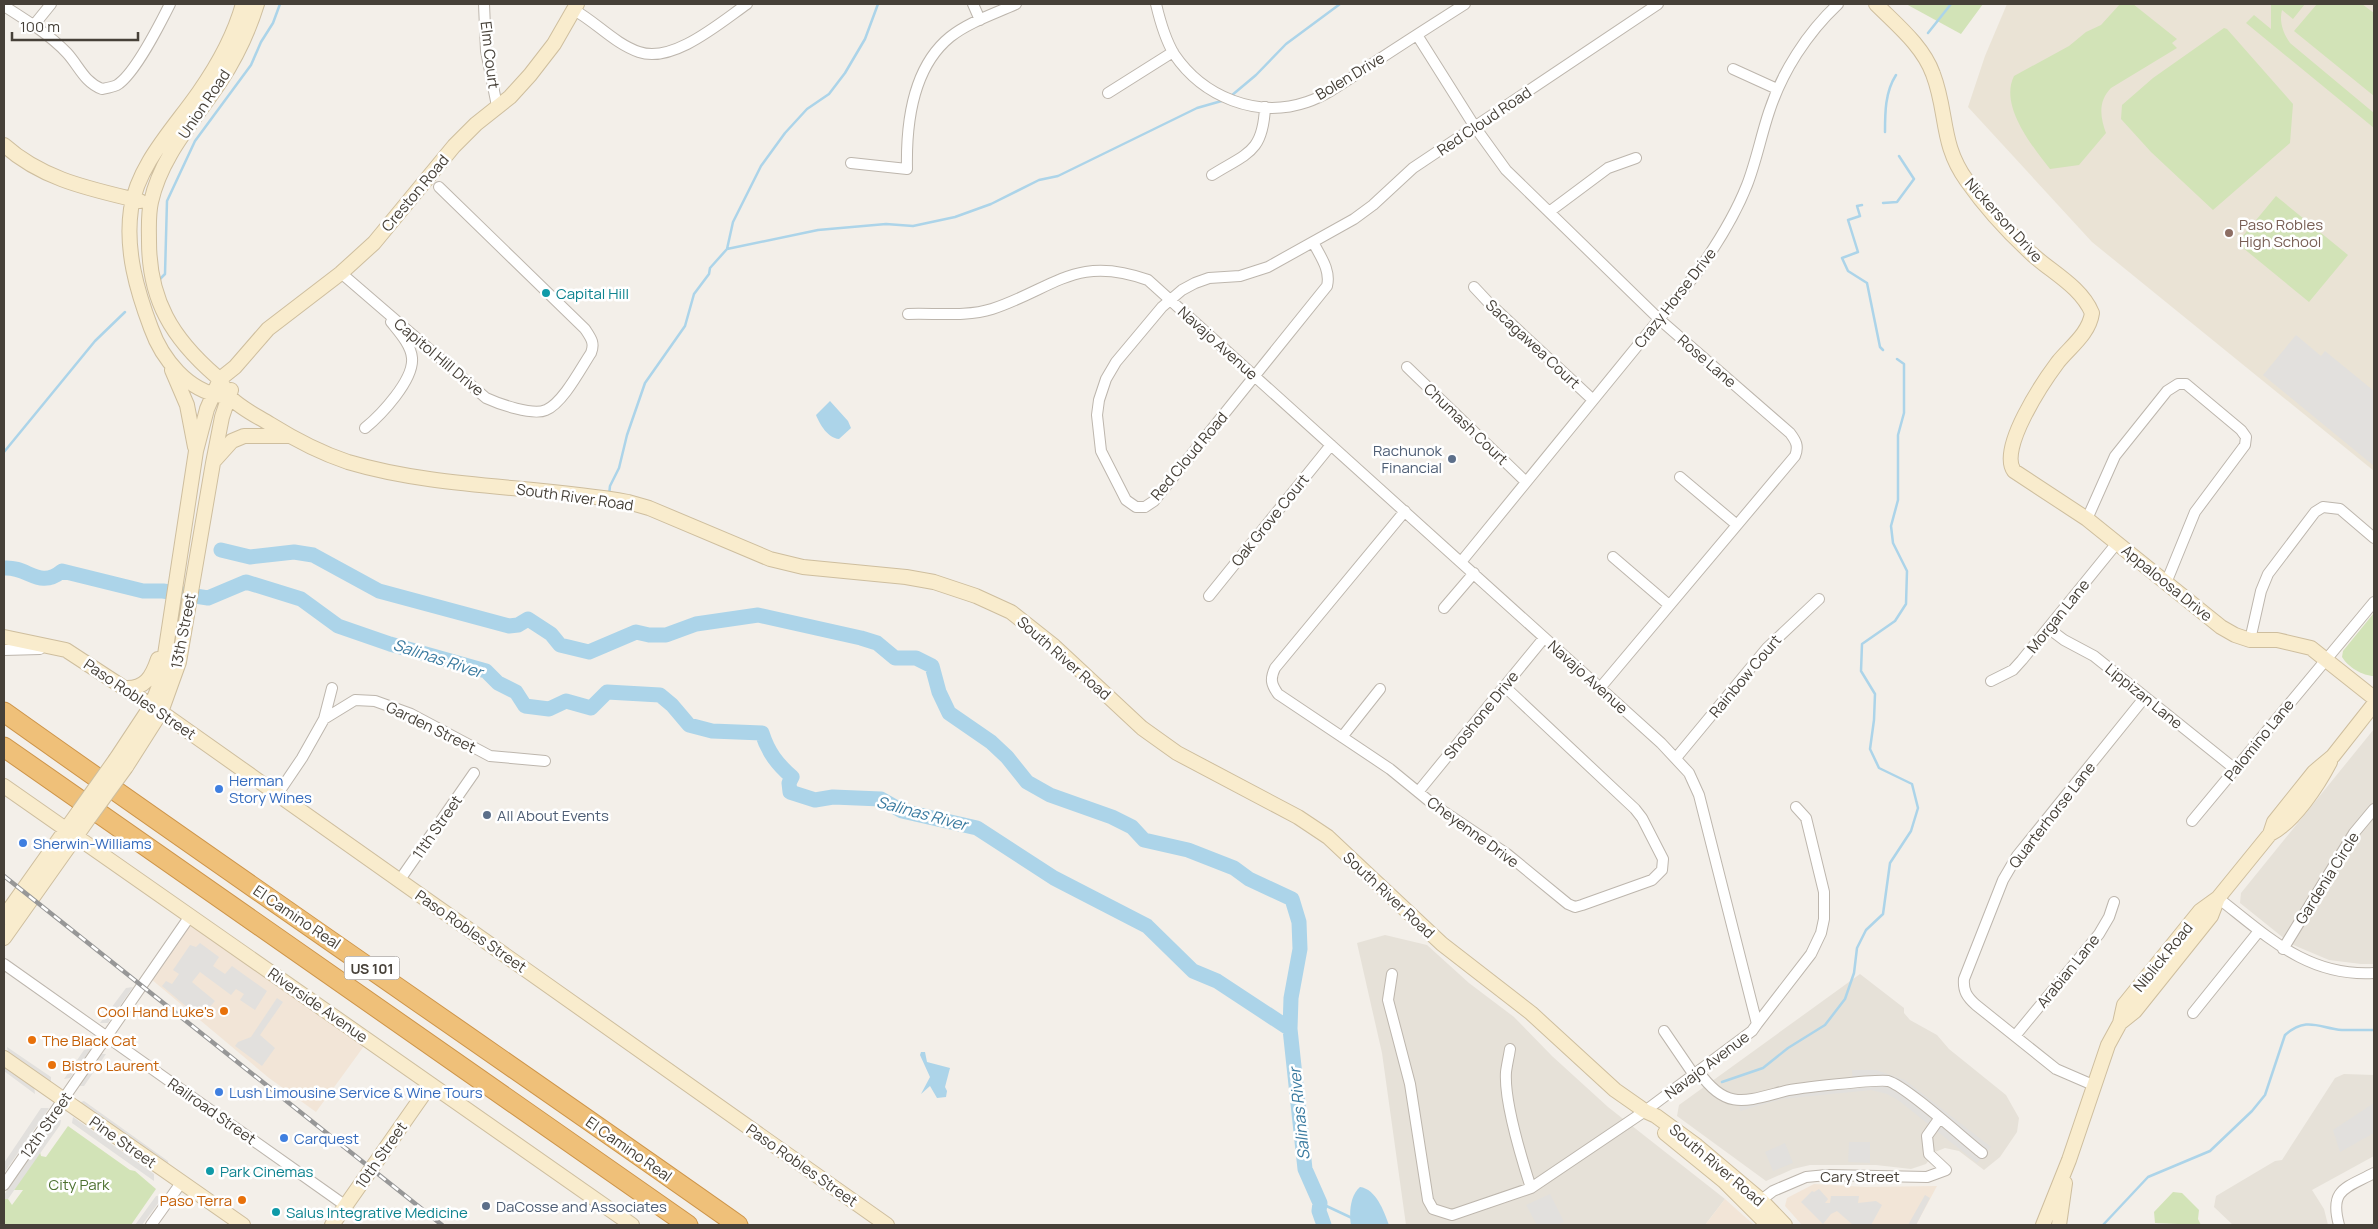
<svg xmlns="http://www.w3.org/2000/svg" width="2378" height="1229" viewBox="0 0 2378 1229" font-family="Manrope,sans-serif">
<rect width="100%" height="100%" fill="#f3efe9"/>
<!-- residential -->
<path fill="#e6e1d8" d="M2374 729V964H2361L2329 960 2291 944 2240 903 2241 893Z
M1385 935 1427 945 1469 983 1514 1017 1552 1056 1608 1107 1725 1199 1705 1225H1406L1382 1053 1357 943Z
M1860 974 1904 1008V1013L1910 1020 1937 1035 1949 1049 2006 1095 2019 1118 2017 1132 2000 1157 1984 1170 1959 1151 1945 1148 1935 1152 1926 1164 1911 1169 1876 1165H1810L1793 1169 1766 1181 1677 1116 1679 1105Z
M2344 1074 2374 1075V1156L2312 1190 2324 1209 2328 1225H2233L2214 1207 2216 1196 2275 1161 2282 1160 2335 1078Z"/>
<!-- commercial -->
<path fill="#f2e5d7" d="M194 918 367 1042 316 1112 269 1078 151 979Z
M1814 1184 1865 1187 1937 1186 1916 1225H1802L1785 1206 1787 1198Z
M1725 1199 1754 1225H1705Z"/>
<!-- education -->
<path fill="#eae3d5" d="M2007 4H2374V471L2092 242 1968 107 1985 56Z"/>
<!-- green -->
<path fill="#d2e3b7" d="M1906 4H1983L1961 34Z
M2120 4H2133L2177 39 2172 43 2177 48 2111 88C2098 101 2100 117 2106 133L2079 165 2050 169C2033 147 1999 106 2014 76L2069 46 2086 32 2101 25Z
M2271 4H2305L2293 19 2282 10C2279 22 2283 33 2290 43L2374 113V128L2246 23 2254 15 2271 29Z
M2317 4H2362L2374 13V96L2294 31Z
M2224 28 2227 29 2293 104 2290 143 2213 210 2151 152 2121 119 2122 105 2153 78Z
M2276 196 2348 255 2309 302 2237 243Z
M2373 614 2374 676C2363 676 2348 667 2342 657L2343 651Z
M68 1126 130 1170 135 1171 156 1189 131 1225H4V1193L12 1205 23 1190H12L9 1183 15 1173 25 1165 26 1151 39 1148 41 1156 46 1157Z
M2173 1192 2182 1193 2199 1210 2198 1219 2201 1225 2155 1223 2154 1212Z"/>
<!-- parking -->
<path fill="#e2e0dd" d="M2296 335 2321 356 2325 351 2374 391V466L2263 375Z
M200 943 219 957 213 966 225 974 232 966 267 991 255 1010 240 1000 244 994 236 989 231 995 200 972 192 982 215 1001 200 1018 162 986 166 981 172 984 179 974 173 970 190 945 196 947Z
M133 987 108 1023H100L126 988Z
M277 998 283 1002 260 1035 275 1048 262 1066 235 1046 238 1042 251 1037Z
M7 1047 51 1077V1084L8 1053Z
M92 1048 70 1078 64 1079 84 1050Z
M99 1054H106L84 1086H77Z
M4 1064 34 1085 35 1094 4 1071Z
M1852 1070H1876L1905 1080 1991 1147 1977 1163 1898 1100 1887 1094 1871 1090 1782 1099 1740 1111 1739 1101 1853 1083Z
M84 1101 168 1161 169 1167 81 1106V1102Z
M2374 1103V1133L2340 1152 2333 1130Z
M41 1108H49L4 1173V1163Z
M73 1117 154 1174V1181L72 1123Z
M61 1120 60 1125 8 1199H4V1195L55 1121Z
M1849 1142H1870V1163L1848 1162Z
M1785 1143 1793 1163 1773 1171 1765 1152Z
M1819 1189 1828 1199 1825 1203H1830L1831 1196H1859L1858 1203 1876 1201 1882 1205 1871 1225H1853L1837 1211 1831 1214 1823 1224 1801 1202 1812 1191 1814 1192Z
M1550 1194 1564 1222 1557 1225H1537L1526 1205Z
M164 1195 142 1225H135L156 1196Z
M1925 1195 1930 1198 1916 1225H1908Z"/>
<!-- water -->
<path fill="#acd4e9" d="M830 401 848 421 851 428 839 439C828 438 820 425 816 415Z
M921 1052H925L927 1062 950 1068 945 1087 947 1091 946 1097 937 1098 930 1086 921 1094 930 1077 920 1055Z
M1360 1187C1376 1189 1384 1211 1389 1225H1351C1349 1214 1350 1195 1360 1187Z"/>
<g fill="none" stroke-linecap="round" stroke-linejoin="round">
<!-- stream -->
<path stroke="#acd4e9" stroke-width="2.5" d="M1928 33 1951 4
M1231 96 1256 75 1286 44 1340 4
M1885 132C1885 113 1885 92 1896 75
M1883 203 1897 202 1914 179 1899 156
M1862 205 1857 206 1860 216 1848 220 1858 252 1842 258 1848 271 1867 283 1880 347 1883 350
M727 249 818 230 886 224 913 226 955 217 991 204 1039 180 1058 176 1197 108 1225 100
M159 280 165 274 167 201 195 141 251 65 261 42 273 23 280 4
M4 452 95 341 125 312
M609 495 610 486 619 468 627 435 645 383 685 326 694 294 709 274 710 268 727 249 733 222 761 166 785 133 807 109 829 94 845 73 865 39 878 4
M1722 1082 1763 1068 1788 1048 1825 1025 1845 999 1854 973 1857 948 1866 930 1883 914 1890 863 1911 831 1918 808 1912 784 1879 768 1870 749 1874 720 1875 694 1861 671 1862 644 1895 621 1906 604 1907 571 1893 543 1891 526 1898 500V435L1904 413V364L1897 359
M1320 1203 1352 1218
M2103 1225 2148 1177 2210 1151 2252 1111 2265 1095 2285 1035C2307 1016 2319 1028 2342 1030 2353 1030 2363 1030 2374 1030"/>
<!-- river -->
<path stroke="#acd4e9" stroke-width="15" d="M221 550 250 557 294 552 313 555 379 591 509 626 518 625 528 619 551 634 560 645 589 652 636 632 649 635H666L696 624 758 615 861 638 877 643 895 658H916L932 666 939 692 949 713 991 742 1007 757 1027 782 1050 795 1112 817 1132 827 1144 840 1188 850 1234 868 1249 879 1292 899 1299 922 1300 949 1291 998 1290 1029
M4 568C28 566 39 590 62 571L143 591H163L208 598 246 582 301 599 338 626 390 644 486 671 498 683 516 692 525 706 549 709 566 701 591 708 607 692 660 695 672 705 689 725 712 731 762 733C768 752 777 764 792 777L789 783 790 792 815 800 833 797 881 799 902 811 977 828 1054 878 1147 926 1193 971 1217 981 1290 1029 1305 1169 1320 1203 1319 1211 1324 1225"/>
<!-- street casing -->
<g stroke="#bdb6ad" stroke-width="12">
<path id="street" d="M484 4 486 51 497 106
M973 4 980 20
M1156 4C1160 21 1165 39 1174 54 1203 97 1257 119 1307 102 1328 95 1347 80 1366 68 1399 46 1432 25 1465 4
M4 6C26 20 49 34 67 53 79 66 84 82 102 89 107 88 113 87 117 85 135 74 160 24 170 4
M574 10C596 22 615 44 639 52 673 64 721 22 747 4
M34 25 51 4
M1417 35 1475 127 1506 170 1659 319 1790 433C1796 441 1799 446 1795 456L1600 688
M1733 69 1777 89
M1108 93 1173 52
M851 163 907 169C906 123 912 68 950 37 969 22 994 14 1016 4
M1212 175C1247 153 1263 153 1265 107
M1549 212 1608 168 1636 158
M1313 242C1320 256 1331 270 1327 286L1154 501 1145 507H1136L1126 500 1101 451 1097 415 1099 400 1106 379 1116 362 1162 307 1182 290 1195 283 1209 278 1240 276 1268 267 1354 219 1373 205 1413 168 1658 4
M341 273 486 398C499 404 533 416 546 410 563 403 581 368 591 353 595 343 591 338 585 329L439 187
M1474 287 1489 303 1593 400
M908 314C935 313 967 317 992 309 1055 288 1076 254 1148 280L1661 743 1689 773 1699 795 1757 1024 1752 1031 1645 1111 1531 1188 1452 1215 1433 1209 1428 1200 1410 1084 1388 1000 1392 974
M1407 367 1526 482
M365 428C381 415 414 380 412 358 411 345 399 332 391 322
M1680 477 1737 525
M1405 511 1275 668C1270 679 1271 684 1278 694L1390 769 1434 805 1507 854 1568 904 1575 907 1582 905 1652 880 1662 870 1663 859 1642 818 1635 809 1504 686
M2087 519 2115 456 2167 391 2178 384H2186L2241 430 2246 437 2245 445 2195 512 2166 583
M1613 557 1669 605
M1461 562 1696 274C1716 246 1734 218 1747 185 1756 162 1761 136 1769 112 1782 72 1807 33 1838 4
M1209 596 1331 445
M1444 608 1474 573
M2048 628 2064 640 2094 656 2235 769
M2250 640 2261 591 2268 574 2315 512 2323 507 2340 509 2374 538
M4 650 40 649
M1991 681 2013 670 2022 660 2117 543
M324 719 355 700 375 701 411 714 490 756 545 761
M1342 737 1380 689
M1676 758 1767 648 1819 599
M1418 792 1544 638
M277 795 302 758 324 719 332 688
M2192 821 2374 602
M399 881 474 773
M2218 898C2267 936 2307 977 2374 973
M2283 949 2354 833 2374 809
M4 964 346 1206
M2193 1013 2259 931
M1757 1024 1811 954 1821 933 1824 919V892L1806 818 1796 807
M1664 1031 1694 1075
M2015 1036 2099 934 2109 917 2114 902
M1510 1049C1509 1056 1507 1064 1506 1072 1504 1100 1522 1160 1531 1188
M1699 1072C1726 1111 1746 1101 1785 1091 1797 1088 1878 1079 1888 1081 1906 1086 1964 1139 1982 1153
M2093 1085 2056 1069 1976 1005C1967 997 1963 991 1964 979L2003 880 2017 856 2145 697
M4 1185 190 916
M1756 1204 1773 1191 1806 1177 1827 1175 1927 1177 1946 1170 1929 1154 1927 1136 1939 1119
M151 1225 181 1183
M2339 1225C2329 1189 2346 1188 2374 1173"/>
</g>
<!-- secondary casing -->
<g stroke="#cebe9e" stroke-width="16">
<path id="secondary" d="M257 4C249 30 235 59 220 82 194 121 161 156 151 202 148 215 149 229 149 241 149 300 172 338 216 376 223 381 224 391 230 397 240 408 257 416 270 424 294 439 321 453 348 462 439 489 535 485 628 502L649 508 770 559 803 567 906 577 934 582 976 596 1011 612 1054 646 1142 728 1177 753 1298 817 1328 837 1442 944 1531 1013 1615 1090 1645 1111 1656 1116 1697 1146 1761 1200 1785 1225
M1876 4C1897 25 1923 46 1933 74 1948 113 1940 144 1967 181 1986 208 2009 233 2033 255 2053 273 2081 287 2092 313 2089 334 2070 347 2058 362 2043 382 1998 449 2014 471L2087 519 2221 627 2235 635 2250 640H2277L2311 648 2374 698
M4 145C43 180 91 189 140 201
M172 370 187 405 195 447
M222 396C188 391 162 359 151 328 137 291 125 250 131 209 138 164 174 128 199 92 218 65 234 36 243 4
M214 461 232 441 244 436H290
M4 637 66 650 161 712 887 1225
M125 688C145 689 152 677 158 659
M116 759 151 706 161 681 196 451 207 409 220 379 235 367 268 329 341 273 374 243 454 146 476 124 510 97 530 75 554 44 577 4
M126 767 161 712 179 662 213 463 222 417 231 390
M4 786 632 1225
M2270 834C2294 822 2318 785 2330 762
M4 917 79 811
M4 938 89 818
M2120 1023 2135 1011 2211 916 2218 898
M4 1058 243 1225
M1665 1133 1724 1181 1768 1225
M332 1225 430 1085
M2043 1225 2069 1160 2108 1045 2120 1023 2124 1005 2200 911 2218 898 2270 834 2274 822 2314 772 2333 756 2374 704
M2059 1225 2065 1183"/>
</g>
<!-- highway casing -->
<g stroke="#cd9449" stroke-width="21">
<path id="highway" d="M4 712C247 885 494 1053 738 1225
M4 747 688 1225"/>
</g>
<!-- street -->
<use href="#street" stroke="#fff" stroke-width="10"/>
<!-- secondary -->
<use href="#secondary" stroke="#f9eccd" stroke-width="14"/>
<!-- highway -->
<use href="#highway" stroke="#efc079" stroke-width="19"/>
<!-- rail casing -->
<g stroke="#979797" stroke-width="4.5">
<path id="rail" d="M4 876 442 1225"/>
</g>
<!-- rail -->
<use href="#rail" stroke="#fff" stroke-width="2.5" stroke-dasharray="8" stroke-linecap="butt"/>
<!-- secondary-bridge casing -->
<g stroke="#cebe9e" stroke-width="16" stroke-linecap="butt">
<path id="secondary-bridge" d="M79 811 116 759
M89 818 126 767"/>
</g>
<!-- secondary-bridge -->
<use href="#secondary-bridge" stroke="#f9eccd" stroke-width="14"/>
</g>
<!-- markers -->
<circle fill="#8d6e63" stroke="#fff" stroke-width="2" cx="2229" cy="233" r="5"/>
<g fill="#0f9aa8" stroke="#fff" stroke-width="2">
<circle cx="546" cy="293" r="5"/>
<circle cx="210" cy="1171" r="5"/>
<circle cx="276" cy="1212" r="5"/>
</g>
<g fill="#5c6f8a" stroke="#fff" stroke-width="2">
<circle cx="1452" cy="459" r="5"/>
<circle cx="487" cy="815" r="5"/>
<circle cx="486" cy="1206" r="5"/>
</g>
<g fill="#3f7fe0" stroke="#fff" stroke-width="2">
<circle cx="219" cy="789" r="5"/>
<circle cx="23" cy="843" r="5"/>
<circle cx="219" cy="1092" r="5"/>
<circle cx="284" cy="1138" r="5"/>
</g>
<g fill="#e8710a" stroke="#fff" stroke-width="2">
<circle cx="224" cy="1011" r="5"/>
<circle cx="32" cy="1040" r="5"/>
<circle cx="52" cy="1065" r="5"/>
<circle cx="242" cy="1200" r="5"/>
</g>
<g text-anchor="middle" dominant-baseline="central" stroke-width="5" stroke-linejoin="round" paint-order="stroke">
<!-- shield labels -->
<rect fill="#fff" stroke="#7e7974" stroke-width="1" x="344.5" y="956.5" width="55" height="23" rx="4"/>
<g font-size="14" font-weight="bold" fill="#464038">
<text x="372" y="968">US 101</text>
</g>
<!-- street labels -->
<g font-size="15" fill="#464038" stroke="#fff">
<text transform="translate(490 55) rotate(83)">Elm Court</text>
<text transform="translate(1350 76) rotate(-31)">Bolen Drive</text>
<text transform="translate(204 104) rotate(-56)">Union Road</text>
<text transform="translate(1484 121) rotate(-34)">Red Cloud Road</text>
<text transform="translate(415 193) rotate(-50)">Creston Road</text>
<text transform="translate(2004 220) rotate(48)">Nickerson Drive</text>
<text transform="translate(1675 298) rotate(-52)">Crazy Horse Drive</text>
<text transform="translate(1218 343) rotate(42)">Navajo Avenue</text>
<text transform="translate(1533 344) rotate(43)">Sacagawea Court</text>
<text transform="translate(439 357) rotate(40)">Capitol Hill Drive</text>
<text transform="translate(1707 361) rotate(41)">Rose Lane</text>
<text transform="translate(1466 424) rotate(44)">Chumash Court</text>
<text transform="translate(1189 456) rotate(-50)">Red Cloud Road</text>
<text transform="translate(575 497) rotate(8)">South River Road</text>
<text transform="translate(1270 520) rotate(-51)">Oak Grove Court</text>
<text transform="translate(2167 583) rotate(39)">Appaloosa Drive</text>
<text transform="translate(2058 616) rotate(-51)">Morgan Lane</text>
<text transform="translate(183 631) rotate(-79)">13th Street</text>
<text transform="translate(1064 658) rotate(41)">South River Road</text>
<text transform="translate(1745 676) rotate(-50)">Rainbow Court</text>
<text transform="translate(1588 677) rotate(42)">Navajo Avenue</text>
<text transform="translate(2144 696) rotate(39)">Lippizan Lane</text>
<text transform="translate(140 699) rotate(34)">Paso Robles Street</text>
<text transform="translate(1481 715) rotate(-51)">Shoshone Drive</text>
<text transform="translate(431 727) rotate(26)">Garden Street</text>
<text transform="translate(2259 740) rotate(-51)">Palomino Lane</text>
<text transform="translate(2052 815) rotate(-52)">Quarterhorse Lane</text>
<text transform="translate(437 827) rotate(-55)">11th Street</text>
<text transform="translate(1473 832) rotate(36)">Cheyenne Drive</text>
<text transform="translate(2327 878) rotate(-58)">Gardenia Circle</text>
<text transform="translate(1389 895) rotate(43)">South River Road</text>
<text transform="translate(297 917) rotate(34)">El Camino Real</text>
<text transform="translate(471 931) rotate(35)">Paso Robles Street</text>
<text transform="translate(2163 957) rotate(-51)">Niblick Road</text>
<text transform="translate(2068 971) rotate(-51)">Arabian Lane</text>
<text transform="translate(318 1005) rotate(35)">Riverside Avenue</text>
<text transform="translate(1707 1065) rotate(-37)">Navajo Avenue</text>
<text transform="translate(212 1111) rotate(35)">Railroad Street</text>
<text transform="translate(46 1125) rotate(-55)">12th Street</text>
<text transform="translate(123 1142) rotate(35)">Pine Street</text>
<text transform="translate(629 1149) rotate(35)">El Camino Real</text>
<text transform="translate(381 1155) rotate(-55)">10th Street</text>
<text transform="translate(802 1165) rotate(35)">Paso Robles Street</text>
<text transform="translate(1717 1165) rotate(40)">South River Road</text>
<text x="1860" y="1176">Cary Street</text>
</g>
<!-- education labels -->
<g font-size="15" fill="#785e54" stroke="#fff" text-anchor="start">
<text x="2239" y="224">Paso Robles<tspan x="2239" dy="17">High School</tspan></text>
</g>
<!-- culture labels -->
<g font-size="15" fill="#0d838f" stroke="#fff" text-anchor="start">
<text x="556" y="293">Capital Hill</text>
<text x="220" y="1171">Park Cinemas</text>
<text x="286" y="1212">Salus Integrative Medicine</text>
</g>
<!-- service labels -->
<g font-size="15" fill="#4e5e75" stroke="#fff" text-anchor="start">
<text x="1442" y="450" text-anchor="end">Rachunok<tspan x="1442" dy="17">Financial</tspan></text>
<text x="497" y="815">All About Events</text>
<text x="496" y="1206">DaCosse and Associates</text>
</g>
<!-- shop labels -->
<g font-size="15" fill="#366cbe" stroke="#fff" text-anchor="start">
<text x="229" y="780">Herman<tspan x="229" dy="17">Story Wines</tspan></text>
<text x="33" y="843">Sherwin-Williams</text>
<text x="229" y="1092">Lush Limousine Service &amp; Wine Tours</text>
<text x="294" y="1138">Carquest</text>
</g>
<!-- food labels -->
<g font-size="15" fill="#c56008" stroke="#fff" text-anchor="end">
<text x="214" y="1011">Cool Hand Luke's</text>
<text x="42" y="1040" text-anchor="start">The Black Cat</text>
<text x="62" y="1065" text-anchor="start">Bistro Laurent</text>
<text x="232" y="1200">Paso Terra</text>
</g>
<!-- park labels -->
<g font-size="15" fill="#4e7231" stroke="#fff">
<text x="79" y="1184">City Park</text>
</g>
<!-- water labels -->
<g font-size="16" font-style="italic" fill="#3b7ba0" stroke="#fff">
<text transform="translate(438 658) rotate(18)">Salinas River</text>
<text transform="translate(922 813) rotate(15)">Salinas River</text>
<text transform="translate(1299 1114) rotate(-96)">Salinas River</text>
</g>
</g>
<!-- border -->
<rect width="2378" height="1229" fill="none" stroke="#464038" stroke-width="10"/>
<!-- scale -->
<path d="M12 32v8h126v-8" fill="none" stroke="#464038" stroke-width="2.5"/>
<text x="20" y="32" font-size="15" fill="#464038" stroke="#ffffff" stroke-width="4" paint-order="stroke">100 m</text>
</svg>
